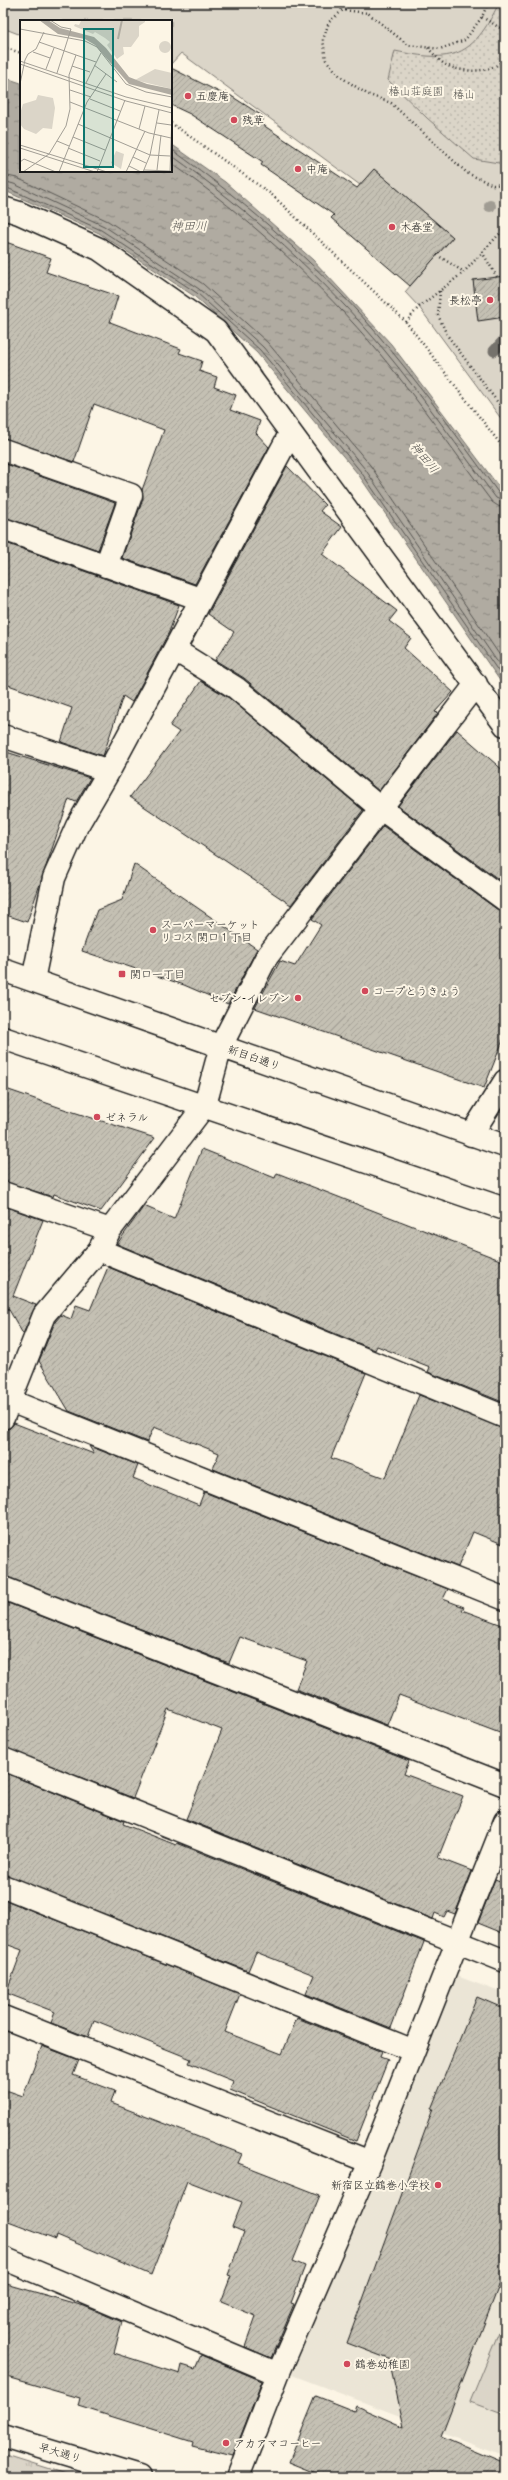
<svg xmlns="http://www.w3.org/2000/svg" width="508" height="2480" viewBox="0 0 508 2480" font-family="'Balsamiq Sans','Klee One',sans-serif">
<defs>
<pattern id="grass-tufts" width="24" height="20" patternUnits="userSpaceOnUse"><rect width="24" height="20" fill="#dbd5c8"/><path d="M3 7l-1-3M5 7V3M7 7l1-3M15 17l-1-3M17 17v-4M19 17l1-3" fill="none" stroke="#bbb6ab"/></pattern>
<pattern id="garden-dots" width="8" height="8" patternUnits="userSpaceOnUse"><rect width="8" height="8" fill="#dbd5c8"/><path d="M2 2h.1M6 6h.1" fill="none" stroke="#bbb6ab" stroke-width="1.8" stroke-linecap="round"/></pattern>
<pattern id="water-ripples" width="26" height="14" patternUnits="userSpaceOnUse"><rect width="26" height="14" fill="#b0aba1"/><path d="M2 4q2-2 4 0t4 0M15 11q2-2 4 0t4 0" fill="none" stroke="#8e8a82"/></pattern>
<pattern id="building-hatch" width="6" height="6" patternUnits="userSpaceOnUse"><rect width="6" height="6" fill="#c4c0b3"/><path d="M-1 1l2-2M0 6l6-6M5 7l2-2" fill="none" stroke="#a8a499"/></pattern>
</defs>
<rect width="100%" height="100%" fill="#fcf5e5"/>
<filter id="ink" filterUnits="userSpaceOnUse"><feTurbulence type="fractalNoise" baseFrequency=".025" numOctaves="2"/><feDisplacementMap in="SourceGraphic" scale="8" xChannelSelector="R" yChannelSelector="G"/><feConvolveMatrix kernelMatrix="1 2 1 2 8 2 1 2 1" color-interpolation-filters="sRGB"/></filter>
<g filter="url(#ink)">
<!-- built -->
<path fill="#ebe5d6" d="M457 1976 505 1994V2456L292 2375Z"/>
<!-- grass -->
<path fill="url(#grass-tufts)" stroke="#7c7872" d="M3 2454 76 2477H3Z"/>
<!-- park -->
<path fill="#dbd5c8" stroke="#7c7872" d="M3 3H505V424L419 307 405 292 453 237 374 169 360 185 181 53 171 64V21H21V35L3 28Z
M505 2317V2415L470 2402Z"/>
<!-- garden -->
<path fill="url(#garden-dots)" stroke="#7c7872" d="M499 3H505V164L474 159 427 118 388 80 395 51C453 63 472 58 499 3Z"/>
<!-- water -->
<path fill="url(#water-ripples)" stroke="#75726c" d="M3 77 21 83V171H171V144L225 182 313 260 391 344 505 495V688L358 474 257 353 194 296 99 233 3 190Z"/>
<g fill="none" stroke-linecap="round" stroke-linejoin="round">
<!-- shore -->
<path stroke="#575551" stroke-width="1" d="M171 149C251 206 327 272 389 348 428 395 464 446 500 495L505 497
M171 155C250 211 323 277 385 351 424 398 459 449 496 498L505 502
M171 163C248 217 320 282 380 354 420 402 455 453 492 502L498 506 505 508
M3 175 17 178 108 221 203 284 268 343 370 465 505 663
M3 181 14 184 104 226 199 289 263 347 365 469 505 673
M3 186 101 230 197 293 260 350 361 472 505 681"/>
<!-- stream -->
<path stroke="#75726c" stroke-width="11" d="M494 351 505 339"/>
</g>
<!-- building -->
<path fill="url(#building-hatch)" stroke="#1c1c1c" d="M171 68 223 94 225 92 264 117 260 123 357 188 374 169 453 237 410 286 331 218 334 215 261 165 263 162 190 114 171 105Z
M3 241 51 258 46 272 118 296 110 322 181 349 179 353 202 361 199 371 217 377 214 387 236 395 230 410 260 421 256 433 269 447 195 584 122 558 143 499 142 490 164 430 94 404 74 462 3 438Z
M505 276V317L478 321 473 280Z
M3 463 115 503 98 550 3 517Z
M287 466 325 505 320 511 342 527 322 554 397 611 389 621 411 638 404 648 453 692 435 712 438 713 379 791 244 678 215 660 234 632 208 614Z
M3 542 179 605 169 632 132 702 123 696 103 756 61 742 72 708 3 683Z
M201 681 229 698 363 810 291 905 130 797 179 732 170 726Z
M457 730 505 772V884L398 806Z
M3 751 90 778 76 802 69 799 27 922 3 914Z
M383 826 498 910 505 912V1035L484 1088 255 1008 280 961 295 966 321 925 312 919Z
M134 864 257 949 228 1004 184 985 82 951 97 910 122 900Z
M3 1088 64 1109 155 1138 101 1211 54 1194 53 1197 3 1181Z
M202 1149 275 1178 277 1173 505 1262V1403L428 1372 430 1367 377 1346 375 1350 117 1244 144 1206 174 1219Z
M3 1206 43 1220 13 1296 36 1305 23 1334 8 1308 3 1317Z
M108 1267 366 1373 331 1458 385 1478 419 1395 505 1429V1545L473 1532 458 1567 213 1469 219 1453 154 1427 147 1442 69 1411 39 1361 55 1322 61 1315 71 1319 76 1305 90 1310Z
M14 1423 94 1454 89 1446 138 1465 133 1478 199 1505 204 1492 448 1589 443 1599 464 1607 462 1610 505 1626V1735L399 1695 387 1725 296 1689 307 1661 240 1637 229 1663 3 1576V1430L10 1428Z
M3 1601 409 1761 404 1774 463 1796 438 1858 472 1871 455 1914 447 1911 444 1917 435 1913 433 1919 186 1819 222 1730 168 1709 133 1798 3 1747Z
M3 1772 124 1821 123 1824 176 1845 177 1843 424 1942 391 2028 306 1994 314 1975 256 1952 248 1971 3 1874Z
M495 1879 505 1883V1934L478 1923Z
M3 1899 240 1994 225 2032 282 2054 297 2018 382 2052 380 2057 388 2060 356 2141 230 2090 233 2081 189 2063 191 2059 94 2020 88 2037 51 2023 55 2012 6 1993 22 1950 3 1943Z
M477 1997 505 2009V2270L441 2436 505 2463V2477H326L289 2462 316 2396 354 2411 356 2406 404 2427 389 2359 347 2343 433 2109H431Z
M42 2046 79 2060 73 2075 115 2091 111 2103 242 2154 238 2163 320 2195 293 2261 305 2266 291 2303 294 2304 271 2358 245 2347 256 2316 221 2302 231 2276 228 2275 244 2232 232 2227 242 2202 187 2181 151 2275 57 2235 56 2239 3 2219V2089L23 2096Z
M3 2283 84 2306 122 2322 114 2353 180 2374 182 2365 195 2369 201 2355 262 2381 233 2456 192 2446 193 2442 78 2406 80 2398 3 2376Z"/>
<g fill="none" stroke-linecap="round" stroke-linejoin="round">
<!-- minor casing -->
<g stroke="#1c1c1c" stroke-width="25">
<path id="minor" d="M3 208 19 213 99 249 216 331 505 725
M3 450 131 495 106 566
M3 529 200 599
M175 650 236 688 380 808 505 900
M3 736 109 771
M33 980 54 878 77 826 109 771 290 434
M471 1135 505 1081
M3 1193 110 1230
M99 1250 505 1417
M3 1398 505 1599
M3 1418 44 1315 99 1250 110 1230 205 1105 221 1046 266 958 476 684
M3 1588 505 1785
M3 1759 505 1961
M3 1886 414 2051
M3 2017 370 2162
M3 2258 278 2374
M3 2436 139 2477
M238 2477 278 2374 370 2162 505 1821"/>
</g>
<!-- major casing -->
<g stroke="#1c1c1c" stroke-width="25">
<path id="major" d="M3 970 505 1146
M3 1038 505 1209"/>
</g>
<!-- path -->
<path stroke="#1c1c1c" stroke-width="2.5" stroke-dasharray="1 3" stroke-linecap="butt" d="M335 3 343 10
M488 3 482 17 465 40 440 49 408 45 368 13 343 10 329 22 323 40 326 60 341 77 367 94 391 103 467 173 493 185 505 184
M482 17 505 31
M3 47 21 53
M428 48C433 53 440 62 446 65 462 73 493 74 505 58
M171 123 271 194 406 322 505 450
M482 252 497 277
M437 255 464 272
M440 291 438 315 447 335 505 412
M406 322 419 307 464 272 505 228"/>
<!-- minor -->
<use href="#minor" stroke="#fcf5e5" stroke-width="22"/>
<!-- major -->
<use href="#major" stroke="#fcf5e5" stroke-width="22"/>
</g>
<!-- trees -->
<circle fill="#a09c93" cx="490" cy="206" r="6"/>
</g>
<!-- markers -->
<g fill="#d1495b" stroke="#fcf5e5" stroke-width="1.5">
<circle cx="188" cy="96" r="4"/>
<circle cx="234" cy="120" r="4"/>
<circle cx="298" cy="169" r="4"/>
<circle cx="392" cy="227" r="4"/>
<circle cx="490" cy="300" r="4"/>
<circle cx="153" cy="930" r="4"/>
<rect x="118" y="970" width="8" height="8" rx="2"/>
<circle cx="365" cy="991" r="4"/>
<circle cx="298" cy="998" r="4"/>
<circle cx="97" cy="1117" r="4"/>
<circle cx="438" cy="2185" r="4"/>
<circle cx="347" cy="2364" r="4"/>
<circle cx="226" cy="2443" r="4"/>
</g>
<g text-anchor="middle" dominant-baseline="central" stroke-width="4" stroke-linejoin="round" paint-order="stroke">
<!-- park labels -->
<g font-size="11" fill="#555450" stroke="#fcf5e5">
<text x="416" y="91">椿山荘庭園</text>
<text x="464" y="94">椿山</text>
</g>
<!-- poi labels -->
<g font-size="11" fill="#1c1c1c" stroke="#fcf5e5" text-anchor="start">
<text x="196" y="96">五慶庵</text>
<text x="242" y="120">残草</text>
<text x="306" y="169">中庵</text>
<text x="400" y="227">木春堂</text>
<text x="482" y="300" text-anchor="end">長松亭</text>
<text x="161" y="924">スーパーマーケット<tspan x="161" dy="13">リコス 関口１丁目</tspan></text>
<text x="130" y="974">関口一丁目</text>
<text x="373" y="991">コープとうきょう</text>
<text x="290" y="998" text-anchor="end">セブン-イレブン</text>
<text x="105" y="1117">ゼネラル</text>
<text x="430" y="2185" text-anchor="end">新宿区立鶴巻小学校</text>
<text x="355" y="2364">鶴巻幼稚園</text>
<text x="234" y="2443">アカアマコーヒー</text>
</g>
<!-- street labels -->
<g font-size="11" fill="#1c1c1c" stroke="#fcf5e5">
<text transform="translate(254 1058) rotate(19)">新目白通り</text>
<text transform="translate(60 2453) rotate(17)">早大通り</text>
</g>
<!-- water labels -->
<g font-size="12" font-style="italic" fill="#575551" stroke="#fcf5e5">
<text x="189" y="226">神田川</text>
<text transform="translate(424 458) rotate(50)">神田川</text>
</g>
</g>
<!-- overview -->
<g transform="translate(20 20)">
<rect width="152" height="152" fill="#fcf5e5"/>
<path d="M59 0H125V2L119 6V16L111 27H103L104 34 97 39 87 25 90 22 85 18 75 12 73 14 54 6 55 4 59 5 61 1ZM139 27a6 6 0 1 1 12 0a6 6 0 1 1-12 0ZM135 49 152 53V69L115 60ZM96 131 104 134 101 149 91 143Z" fill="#dbd5c8"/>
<path d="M93 7 99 9 93 18 86 13ZM18 75 33 78 35 88 32 109 23 108 16 114 4 109 0 104V94L3 84 16 80Z" fill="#dbd5c8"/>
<path d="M19 0H28L40 8 74 17 86 28 109 57 127 64 152 69V75L109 64 75 25 65 19 38 14Z" fill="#b0aba1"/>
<path fill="none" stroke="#b0aba1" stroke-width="2" d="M98 19 102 0"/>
<path fill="none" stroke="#a29e95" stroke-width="1" d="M30 0 41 7 51 9 37 53M0 9 65 21 77 27 106 64 126 72 152 77M19 22 76 42M13 32 30 38M0 41 106 77 152 88M0 44 106 81 152 93 150 152M74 45 97 62M52 46 70 52M26 49 34 28M66 63 81 33M0 64 5 40 8 34 16 29 24 12M50 70 71 77M70 79 100 91M50 82 129 113 151 118M137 103 151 105M58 104 130 135 150 136M119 109 125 86M53 117 85 130M37 121 49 126M0 125 87 152M0 128 75 152M48 128 80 141M113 137 126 143M0 142 4 139 36 152M109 146 121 152M124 150 150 151M137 150 141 115M3 152 29 134 46 106 50 89 49 55 56 35M39 152 67 82 86 54M77 152 105 80M106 152 125 111M123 152 130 135 139 90"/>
<path fill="#0f766e" fill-opacity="0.15" stroke="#0f766e" stroke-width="2" d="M64 9H93V147H64Z"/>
<rect width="152" height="152" fill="none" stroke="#1c1c1c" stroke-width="2"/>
</g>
<!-- margin -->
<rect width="508" height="2480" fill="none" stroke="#fcf5e5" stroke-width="16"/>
<rect x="8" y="8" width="492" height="2464" fill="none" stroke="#1c1c1c" stroke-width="1.5" filter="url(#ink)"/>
</svg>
